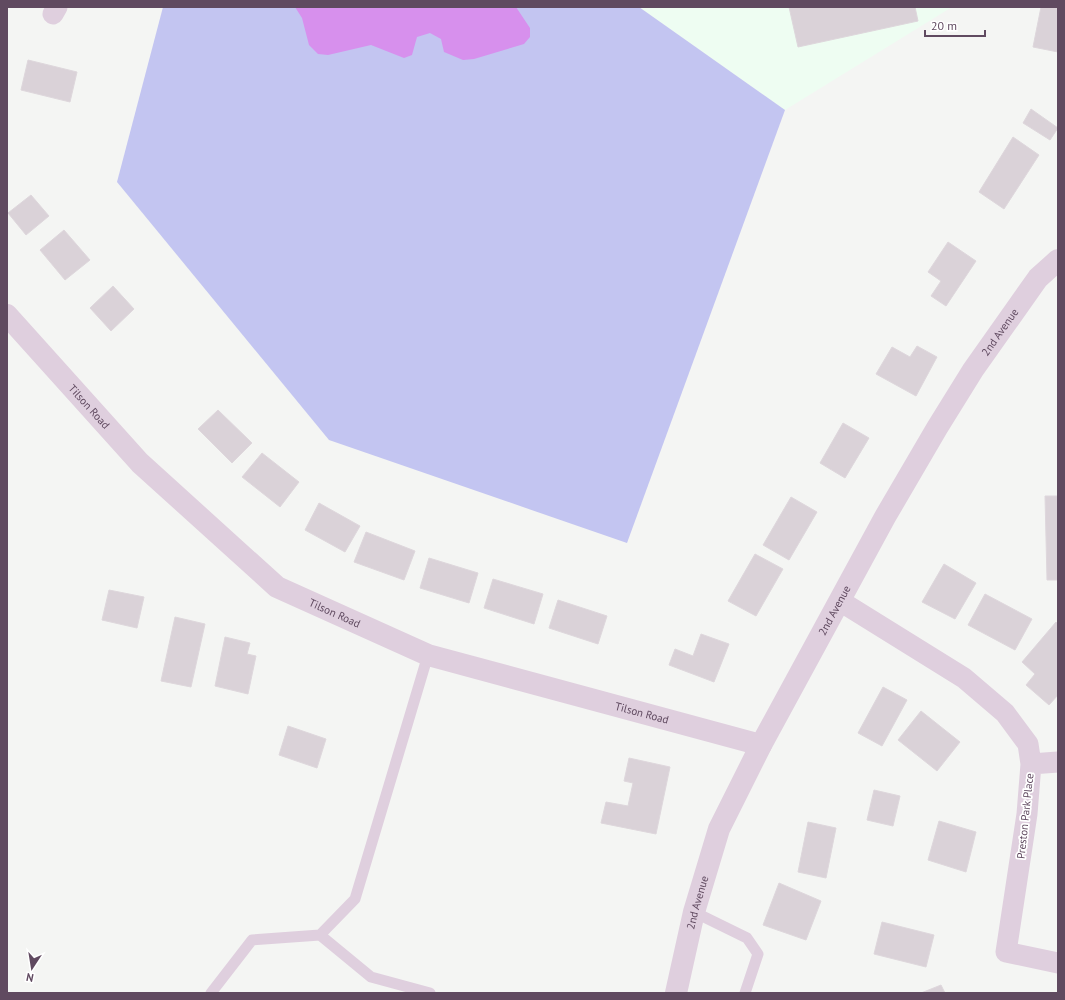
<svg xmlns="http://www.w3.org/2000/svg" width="1065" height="1000" viewBox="0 0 1065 1000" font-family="'PT Sans',sans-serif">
<rect width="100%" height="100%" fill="#f4f5f3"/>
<!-- commercial -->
<path fill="#eefdf2" d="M639 7H952L785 110Z"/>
<!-- green -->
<path fill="#c3c5f1" d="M163 7H639L785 110 627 543 329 440 117 182Z"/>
<!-- water -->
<path fill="#d790ed" d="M295 7H516L530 28V37L524 44 474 59 463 60 444 52 441 39 430 33 417 37 412 55 404 58 371 45 328 55 318 54 309 45 302 18Z"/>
<!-- building -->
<path fill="#dad2d8" stroke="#ded7dc" d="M789 7H915L918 21 798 47Z
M1041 7H1058V52L1033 47Z
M28 60 77 72 70 102 21 90Z
M1031 109 1058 128 1050 140 1023 123Z
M1013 137 1039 155 1004 209 979 192Z
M31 195 49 216 26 235 8 213Z
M64 230 90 260 65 280 40 250Z
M948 242 976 261 946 306 931 296 941 281 928 272Z
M113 286 134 309 111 331 90 308Z
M917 346 937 357 916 396 876 374 892 347 910 357Z
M218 410 252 443 232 463 198 429Z
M843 423 869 438 845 478 820 463Z
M262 453 299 482 280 507 242 477Z
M1045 496H1058V580H1047Z
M791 497 817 512 789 560 763 545Z
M319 503 360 526 345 552 305 530Z
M366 532 415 551 404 580 354 562Z
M755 554 783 569 756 616 728 601Z
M429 558 478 573 469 603 420 588Z
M944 564 976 583 955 619 922 602Z
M493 579 543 594 534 624 484 608Z
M109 590 144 597 137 628 102 620Z
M985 594 1032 619 1015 650 968 625Z
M558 600 607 616 598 644 549 628Z
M175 617 205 624 191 687 161 681Z
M1056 622 1058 624V695L1049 705 1026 685 1035 674 1022 662Z
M701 634 729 644 714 682 669 665 675 649 693 656Z
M225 637 250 643 247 654 256 656 248 694 215 686Z
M883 687 907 700 882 746 858 733Z
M921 711 960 742 937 771 898 740Z
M288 726 326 739 317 768 279 755Z
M629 758 670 767 656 834 601 823 606 802 628 806 633 783 624 781Z
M874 790 900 796 893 826 867 820Z
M939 821 976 832 966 872 928 860Z
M808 822 836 828 826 878 798 872Z
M779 883 821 901 806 940 763 925Z
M882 922 934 935 926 967 874 954Z
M941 985 945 993H921Z"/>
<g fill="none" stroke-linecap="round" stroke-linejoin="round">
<!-- service -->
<path stroke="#dfcfde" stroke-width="11" d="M694 912 747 938 758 954 745 993
M320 935 371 977 430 993
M211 993 252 940 320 935 355 899 428 655"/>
<!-- minor -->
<path stroke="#dfcfde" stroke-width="21" d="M53 14 57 7
M840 601 964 678 1005 713 1028 744 1031 764 1027 814 1006 952 1058 963
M1031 764 1058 762"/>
<!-- tertiary -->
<g stroke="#dfcfde" stroke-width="22">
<path id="s1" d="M7 315 140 463 277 587 428 655 761 745"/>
<path id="s2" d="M676 993 694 912 719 829 761 745 885 517 937 428 973 370 1038 278 1058 260"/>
</g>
</g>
<g text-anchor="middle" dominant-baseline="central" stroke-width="3.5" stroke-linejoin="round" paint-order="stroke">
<!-- street labels -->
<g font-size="11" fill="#604a60" stroke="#fff">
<text stroke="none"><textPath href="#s2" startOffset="741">2nd Avenue</textPath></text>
<text stroke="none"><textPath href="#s1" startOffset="123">Tilson Road</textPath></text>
<text stroke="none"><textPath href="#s2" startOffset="417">2nd Avenue</textPath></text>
<text stroke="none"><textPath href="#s1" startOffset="447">Tilson Road</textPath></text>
<text stroke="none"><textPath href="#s1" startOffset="771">Tilson Road</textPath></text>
<text transform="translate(1025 816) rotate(-84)">Preston Park Place</text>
<text stroke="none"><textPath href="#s2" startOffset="93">2nd Avenue</textPath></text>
</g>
</g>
<!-- border -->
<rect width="1065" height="1000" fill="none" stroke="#604a60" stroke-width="16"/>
<!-- north arrow -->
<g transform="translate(32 968) rotate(192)" stroke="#ffffff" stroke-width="3" paint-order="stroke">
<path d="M0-3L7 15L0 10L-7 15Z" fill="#604a60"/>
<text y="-6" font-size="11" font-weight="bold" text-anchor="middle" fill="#604a60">N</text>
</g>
<!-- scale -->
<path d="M925 30v6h60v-6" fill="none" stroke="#604a60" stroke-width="2"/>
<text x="931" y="30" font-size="12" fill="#604a60" stroke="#ffffff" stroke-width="3" paint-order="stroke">20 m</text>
</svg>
